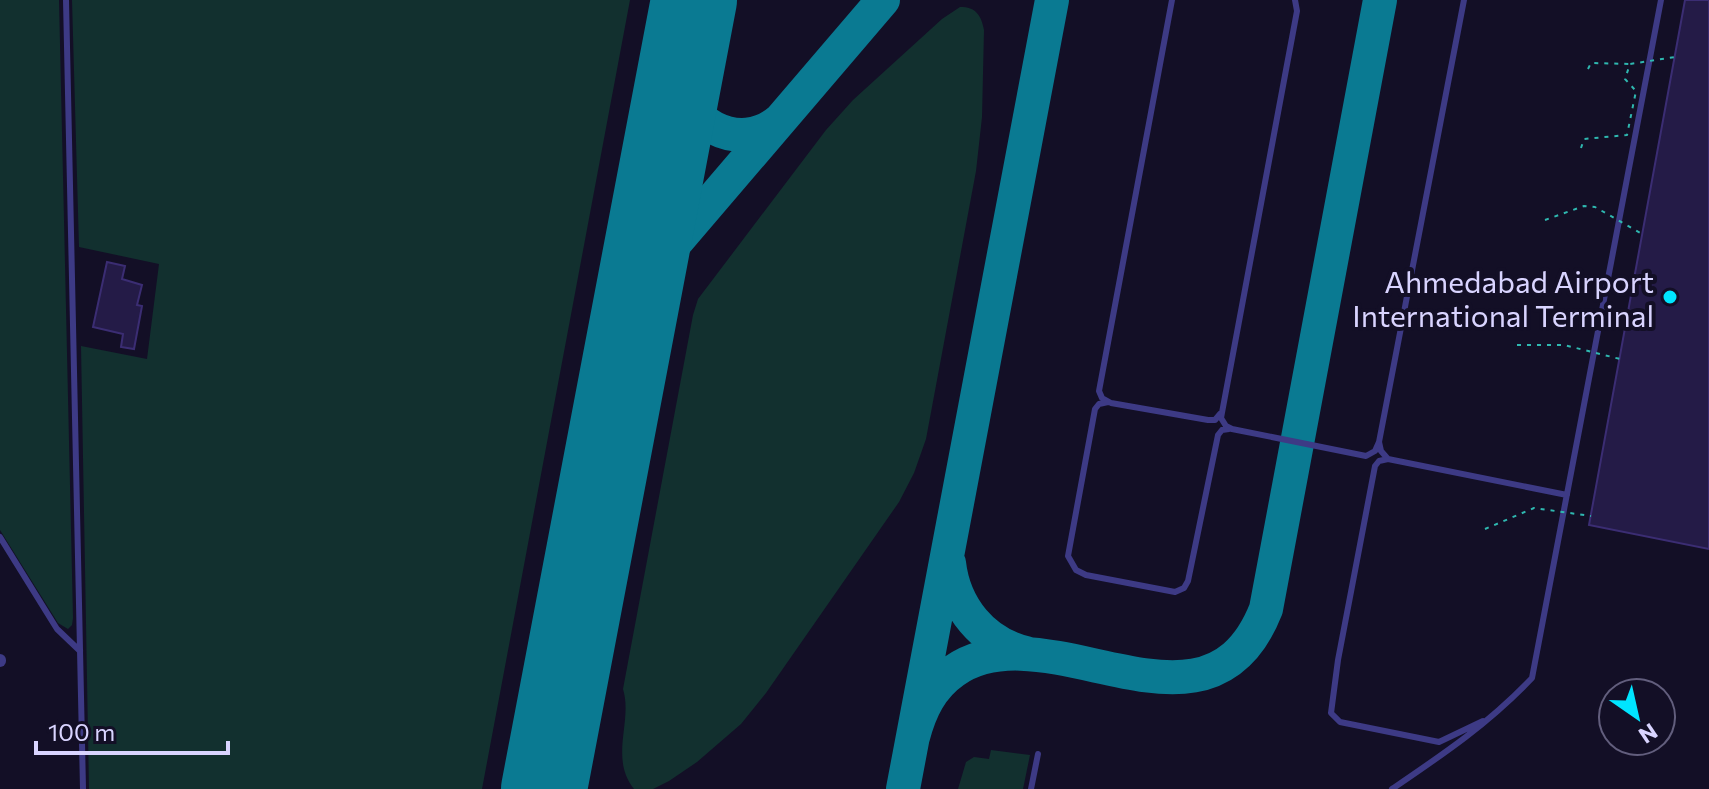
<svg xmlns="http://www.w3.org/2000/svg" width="1709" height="789" viewBox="0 0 1709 789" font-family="Commissioner,sans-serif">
<rect width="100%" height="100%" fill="#130f26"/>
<!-- green -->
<path fill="#12302f" d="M0 0H59L73 618 72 625 68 629 58 623 0 530Z
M72 0H630L482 789H89L81 346 147 359 159 264 79 247Z
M960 7C976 7 981 15 984 30L982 117 976 171 926 439 914 473 899 502 766 693 741 724 697 762 669 781 653 789H634C609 758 633 721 623 689L693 315 698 299 826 130 853 100 942 19Z
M991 750 1030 755 1023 789H958L966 762 974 757 989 759Z"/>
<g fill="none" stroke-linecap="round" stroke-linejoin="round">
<!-- taxiway -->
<path stroke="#0a7a92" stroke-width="34" d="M681 72C679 122 739 155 779 121
M637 302 647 276 883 0
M949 563C954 607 983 643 1026 653
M913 737C920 710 931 687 954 671 1048 605 1207 759 1266 609L1380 0
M903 789 1052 0"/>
<!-- runway -->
<path stroke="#0a7a92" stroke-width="86" d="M544 789 694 0"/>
</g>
<!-- building -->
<path fill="#241b47" stroke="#3b2d73" stroke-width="2" d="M1685 0H1709V549L1589 525Z
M107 262 125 266 122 279 142 285 137 305 142 306 134 349 121 347 123 334 93 327Z"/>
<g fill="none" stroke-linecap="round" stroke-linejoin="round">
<!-- path -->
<path stroke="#2fb8b0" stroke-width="2" stroke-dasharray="4 6" stroke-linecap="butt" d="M1588 69 1591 63 1630 64"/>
<!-- service -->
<path stroke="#3d3a85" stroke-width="6" d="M66 0 83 789
M1172 0 1099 391 1102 398 1111 403 1208 420H1215L1220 414
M1295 0 1297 11 1221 418 1226 426 1232 429 1366 456 1375 451 1379 442
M1108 402 1099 404 1095 409 1068 556 1076 570 1086 575 1175 592 1184 588 1188 581 1218 435 1222 430 1229 429
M1388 459 1381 451 1379 442 1464 0
M0 537 57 629 80 651
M1483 721 1439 742 1340 722 1331 713 1338 660 1375 466 1379 461 1388 459 1567 495
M1031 789 1038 754
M1392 789C1445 753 1488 724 1532 678L1661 0"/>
<!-- minor -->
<path stroke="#3d3a85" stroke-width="12" d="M0 660V661"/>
<!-- path-bridge -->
<path stroke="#2fb8b0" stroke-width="2" stroke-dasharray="4 6" stroke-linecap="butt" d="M1581 148 1584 139 1627 135 1636 91 1625 79 1630 64 1675 57
M1545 220 1584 206 1595 207 1642 234
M1517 345H1564L1620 359
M1485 529 1534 508 1591 516"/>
</g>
<!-- markers -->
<circle fill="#00e5ff" stroke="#130f26" stroke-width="3" cx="1670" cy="297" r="8"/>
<g text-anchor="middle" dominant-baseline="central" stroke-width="8" stroke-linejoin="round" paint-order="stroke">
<!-- poi labels -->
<g font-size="30" fill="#d9d4ff" stroke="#130f26" text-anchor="end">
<text x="1654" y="280">Ahmedabad Airport<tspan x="1654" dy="34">International Terminal</tspan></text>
</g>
</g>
<!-- north arrow -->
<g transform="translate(1637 717) rotate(146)"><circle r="38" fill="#130f26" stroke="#625e7d" stroke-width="2"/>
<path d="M0-6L14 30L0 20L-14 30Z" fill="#00e5ff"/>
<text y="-12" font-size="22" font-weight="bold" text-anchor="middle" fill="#d9d4ff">N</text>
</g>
<!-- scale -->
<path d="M36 741v12h192v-12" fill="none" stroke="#d9d4ff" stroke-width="4"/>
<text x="48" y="741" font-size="24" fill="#d9d4ff" stroke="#130f26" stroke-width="6" paint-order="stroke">100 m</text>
</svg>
